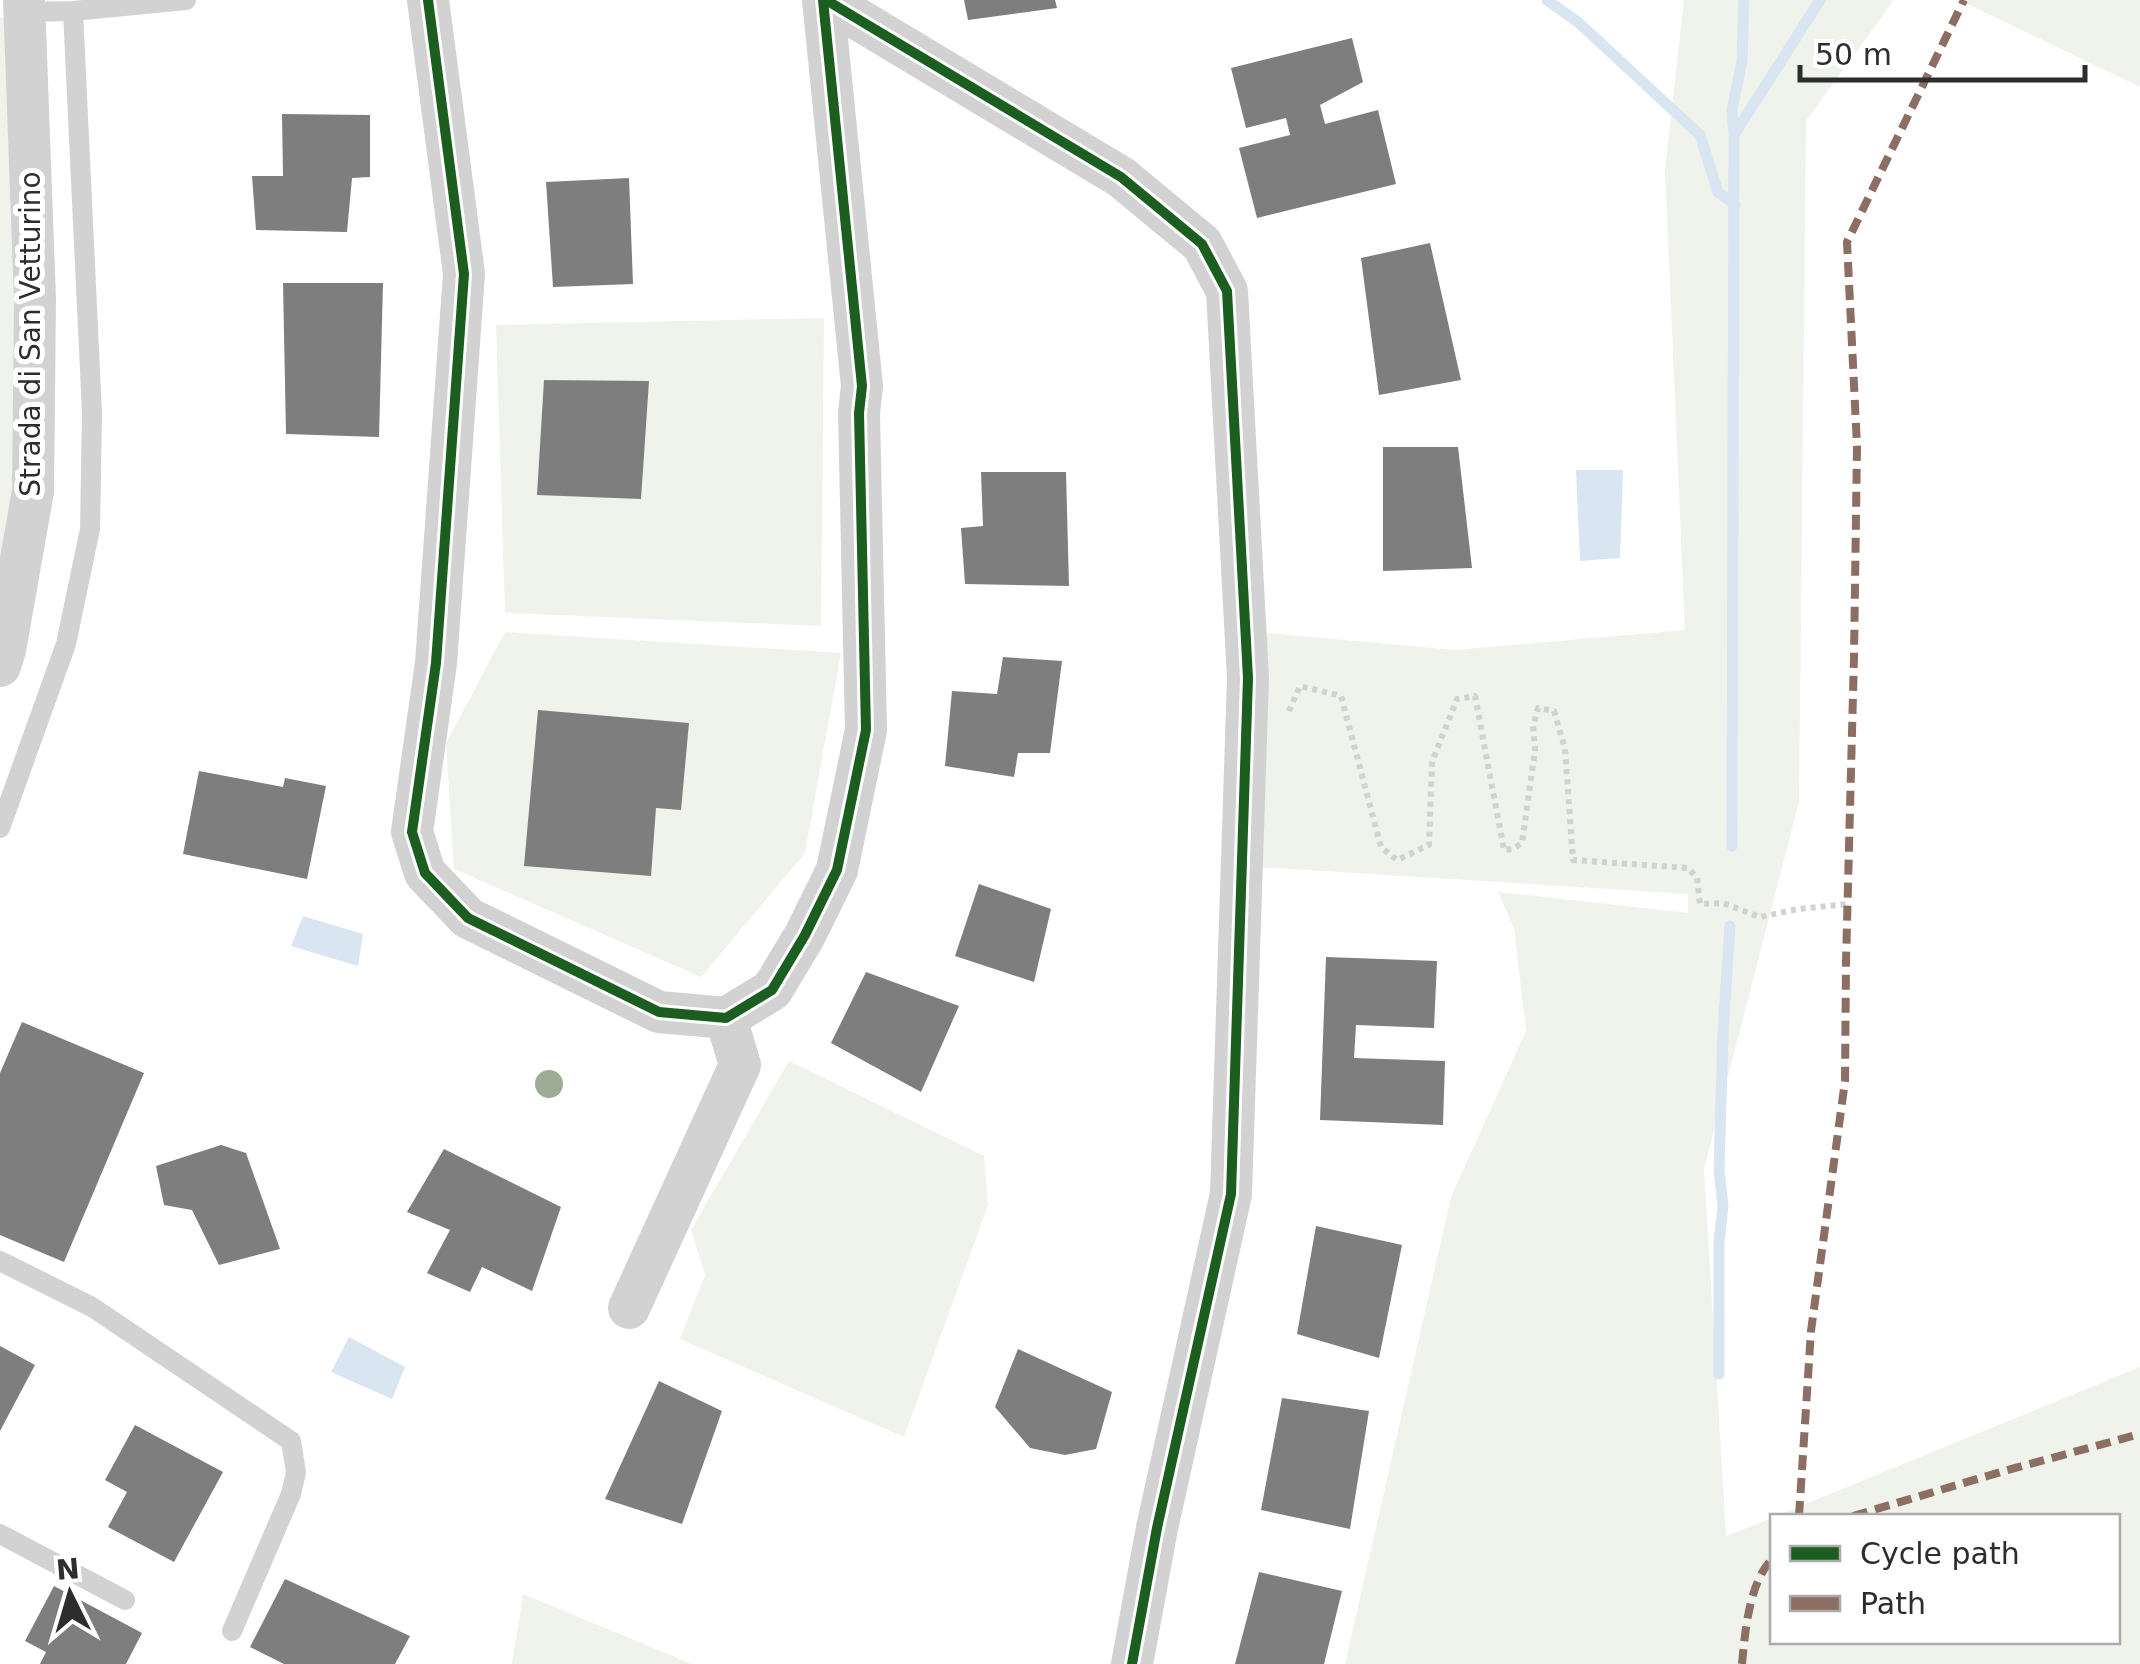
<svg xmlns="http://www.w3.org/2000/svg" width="2140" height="1664" viewBox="0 0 2140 1664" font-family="'DejaVu Sans',sans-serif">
<rect width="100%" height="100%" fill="#fff"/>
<!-- green -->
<path fill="#eff3eb" d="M1684 0H1894L1806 121 1799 802 1704 1169 1726 1536 1772 1518V1642H2118V1516H1776L2140 1367V1664H1345L1451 1197 1526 1031 1514 928 1498 892 1688 913V894L1242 866 1245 631 1455 650 1685 630 1665 169Z
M1959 0H2140V87Z
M25 12 35 300 0 666V17Z
M824 318 821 626 505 613 496 325Z
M505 632 841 653 805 853 701 977 454 869 446 743Z
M789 1061 984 1156 988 1205 904 1437 680 1339 705 1275 691 1230Z
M523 1594 692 1664H512Z"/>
<!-- water -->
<path fill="#d9e5f0" d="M1576 470H1623L1620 558 1580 561Z
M303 916 363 934 358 966 291 946Z
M349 1337 405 1367 392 1399 331 1372Z"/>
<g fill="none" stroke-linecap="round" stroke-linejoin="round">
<!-- stream -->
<path stroke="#d9e5f0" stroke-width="11" d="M1547 0 1579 23 1700 135 1718 192 1735 205
M1734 135 1732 110 1742 61 1744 0
M1732 846 1734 135 1820 0
M1719 1374V1242L1723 1206 1719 1170 1723 1032 1730 926"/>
</g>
<!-- building -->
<path fill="#7e7e7e" d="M964 0H1055L1057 8 968 20Z
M1352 38 1363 82 1320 105 1325 124 1378 110 1396 184 1257 218 1239 148 1290 135 1286 118 1246 128 1231 68Z
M282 114 370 115V177L352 178 347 232 256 230 252 176H283Z
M629 178 633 284 553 287 546 182Z
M1430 243 1461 380 1379 395 1361 258Z
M283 283H383L379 437 286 434Z
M544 380 649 381 641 499 537 495Z
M1383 447H1458L1472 568 1383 571Z
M981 472H1066L1069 586 965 584 961 528 983 526Z
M1003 657 1062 661 1050 753H1018L1014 777 945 766 952 691 997 694Z
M538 710 689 723 681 810 656 808 651 876 524 866Z
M199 771 283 787 285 778 326 786 307 879 183 854Z
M979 884 1051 909 1034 982 955 956Z
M1326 957 1437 961 1434 1028 1356 1025 1354 1058 1445 1061 1443 1125 1320 1120Z
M866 972 959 1006 921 1092 831 1043Z
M22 1022 144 1073 64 1262 0 1235V1073Z
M221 1145 246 1153 280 1249 219 1265 192 1210 164 1205 156 1166Z
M444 1149 561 1207 532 1291 482 1267 470 1292 427 1273 450 1230 407 1212Z
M1316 1226 1402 1245 1379 1358 1297 1334Z
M0 1346 35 1365 0 1431Z
M1018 1349 1112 1392 1096 1449 1065 1455 1030 1448 995 1407Z
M659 1381 722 1411 682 1524 605 1499Z
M1282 1398 1369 1411 1350 1529 1261 1510Z
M135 1425 223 1472 174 1562 108 1527 127 1492 105 1480Z
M1259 1572 1342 1591 1324 1664H1235Z
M285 1579 410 1636 395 1664H284L250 1647Z
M54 1586 142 1633 126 1664H40L46 1652 25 1641Z"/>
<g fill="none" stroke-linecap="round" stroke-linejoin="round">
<!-- path -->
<path stroke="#d2d2d2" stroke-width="6" stroke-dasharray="5 5" stroke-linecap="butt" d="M1289 711 1300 686 1341 696 1381 847 1397 860 1429 845 1432 762 1457 699 1475 696 1504 850 1512 849 1522 843 1535 750 1533 726 1538 708 1554 711 1565 749 1573 860 1688 868 1697 878 1700 904 1723 903 1760 917 1798 909 1847 904"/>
<!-- service -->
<path stroke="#d2d2d2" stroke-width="20" d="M73 11 186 0
M0 828 66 644 90 529 92 413 73 11 25 12
M0 1261 92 1307 291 1441 296 1472 291 1494 232 1631
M0 1534 125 1600"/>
<!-- minor -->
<path stroke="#d2d2d2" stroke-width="42" d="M428 0 464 274 436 663 412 832 425 873 468 918 659 1012 726 1018 772 990 805 935 837 870 866 730 859 413 862 386 823 0
M826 0 1121 177 1202 244 1227 291 1248 678 1231 1194 1157 1528 1132 1664
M0 666 5 650 33 491 35 300 24 0
M629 1308 740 1065 726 1018"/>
<!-- quiet -->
<path stroke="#8d6e63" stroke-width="8" stroke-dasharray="15 8" stroke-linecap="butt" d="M1799 1516 1811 1331 1845 1081 1846 962 1854 656 1857 446 1847 242 1964 0
M1853 1516 2004 1471 2140 1434
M1742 1664C1745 1632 1749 1583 1772 1559"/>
<!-- cycleway casing -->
<g stroke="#fff" stroke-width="16">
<path id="cycleway" d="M428 0 464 274 436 663 412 832 425 873 468 918 659 1012 726 1018 772 990 805 935 837 870 866 730 859 413 862 386 823 0
M826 0 1121 177 1202 244 1227 291 1248 678 1231 1194 1157 1528 1132 1664"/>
</g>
<!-- cycleway -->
<use href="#cycleway" stroke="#1b5e20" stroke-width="10"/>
</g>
<!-- trees -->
<circle fill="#9eab95" cx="549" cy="1084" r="14"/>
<g text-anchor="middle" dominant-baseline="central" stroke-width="10" stroke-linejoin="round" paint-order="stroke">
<!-- street labels -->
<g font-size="28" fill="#2d2d2d" stroke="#fff">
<text transform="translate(30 334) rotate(-90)">Strada di San Vetturino</text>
</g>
</g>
<!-- legend -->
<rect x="1770" y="1514" width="350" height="130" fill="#ffffff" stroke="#ababab" stroke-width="2.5"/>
<rect x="1790" y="1546" width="50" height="15" fill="#1b5e20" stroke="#ababab" stroke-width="2.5"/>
<text x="1860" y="1564" font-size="30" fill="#2d2d2d">Cycle path</text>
<rect x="1790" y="1596" width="50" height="15" fill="#8d6e63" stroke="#ababab" stroke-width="2.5"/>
<text x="1860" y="1614" font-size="30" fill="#2d2d2d">Path</text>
<!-- north arrow -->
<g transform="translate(70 1594) rotate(355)" stroke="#ffffff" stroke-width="8" paint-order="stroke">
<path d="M0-8L18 38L0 25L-18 38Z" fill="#2d2d2d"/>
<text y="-15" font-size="28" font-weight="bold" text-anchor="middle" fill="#2d2d2d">N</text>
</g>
<!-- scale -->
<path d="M1800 65v15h285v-15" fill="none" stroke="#2d2d2d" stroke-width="5"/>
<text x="1815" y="65" font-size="30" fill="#2d2d2d" stroke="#ffffff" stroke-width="8" paint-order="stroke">50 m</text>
</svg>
